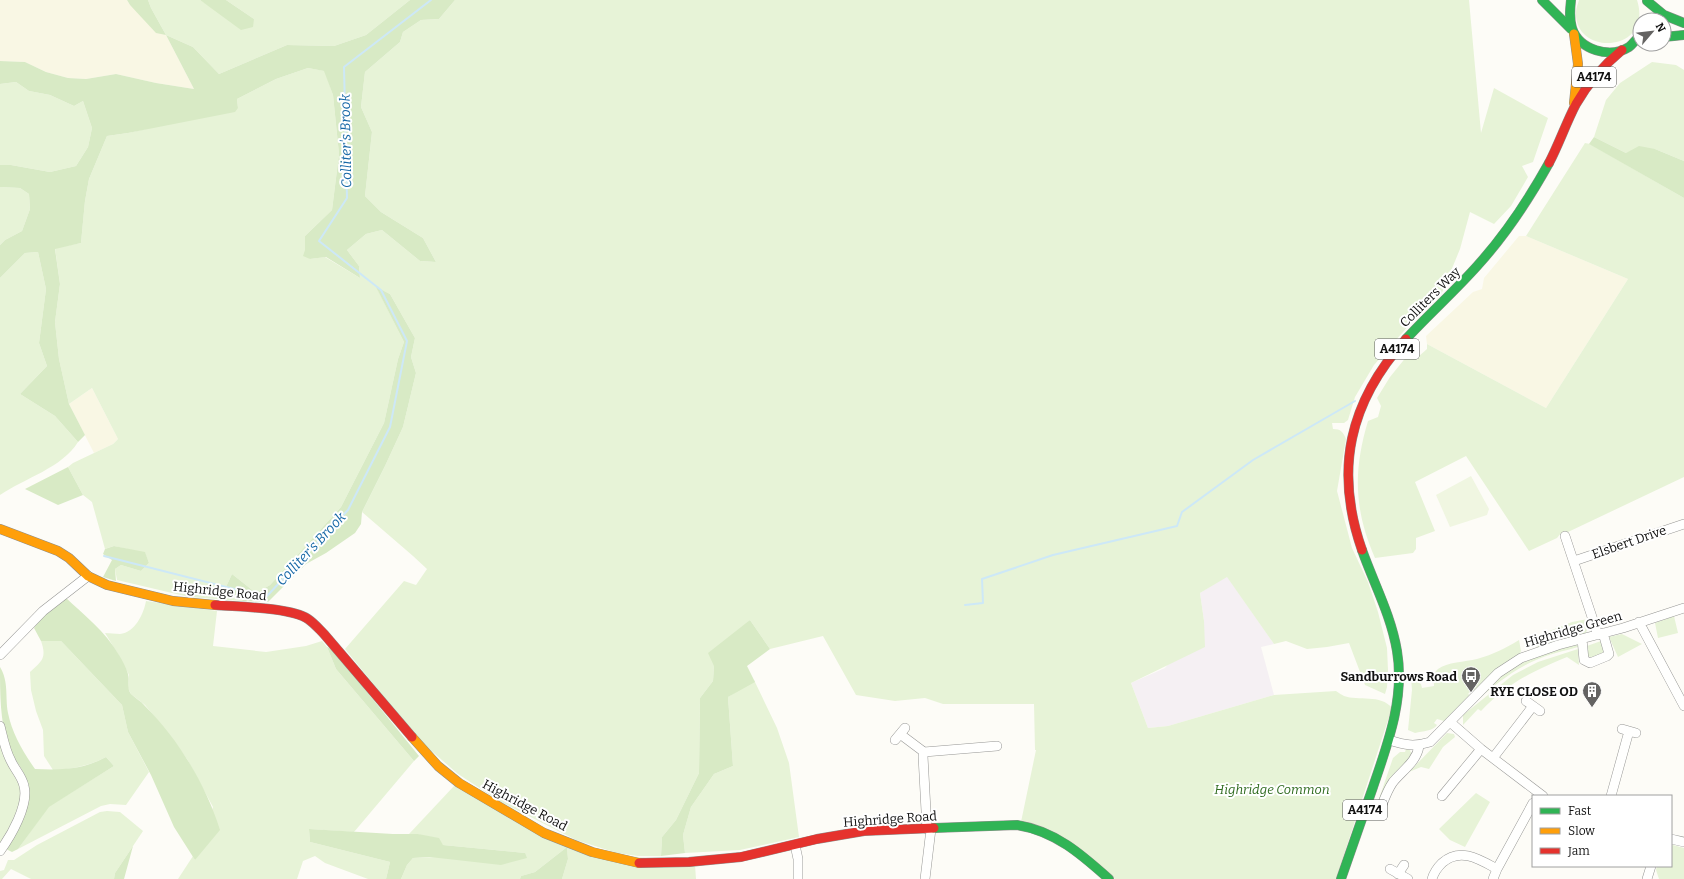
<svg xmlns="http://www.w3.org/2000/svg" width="1684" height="879" viewBox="0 0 1684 879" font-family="Bitter,serif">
<rect width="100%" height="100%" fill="#fdfcf7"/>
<!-- industrial -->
<path fill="#f5f0f3" d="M1227 576 1274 644 1261 647 1274 695 1168 726 1148 728 1131 683 1165 668 1204 621 1200 593Z"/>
<!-- farmland -->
<path fill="#f9f7e4" d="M0 0H127L130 5 166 35 194 89 156 83 116 74 86 79 68 78 46 72 25 62 0 61Z
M1519 236H1526L1628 279 1546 408 1427 344 1426 336 1473 292 1482 289 1484 278Z
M92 388 118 439 113 444 94 453 69 404Z"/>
<!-- green -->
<path fill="#e7f3d7" d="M148 0H200L211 7 254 19 226 0H410L366 35 334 46 287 45 219 74 193 47 166 35 151 8Z
M455 0H1469L1481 133 1494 88 1548 118 1533 162 1522 166 1528 177 1511 206 1494 224 1470 212 1460 249 1441 295 1410 324 1374 365 1355 397 1348 420 1344 423H1332L1333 429C1341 429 1343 432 1346 439L1337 491 1352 548 1368 582 1378 612 1387 648 1388 670 1387 687 1385 694 1365 685 1349 643 1327 647 1307 649 1286 641 1274 644 1227 577 1200 593 1204 621 1205 647 1131 683 1148 728 1168 726 1274 695 1336 691C1339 693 1342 695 1344 696 1358 701 1381 694 1392 708L1336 879H1115L1021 822 1036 750H1035L1034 704H943L925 698 895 701 856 695 823 636 770 649 750 620 714 666 713 681 700 698 699 773 676 820 662 837 661 856H638L617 853 576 840 501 802 458 774 427 747 398 714 345 649 404 581 416 585 427 569 413 556 362 512 385 466 403 427 416 373 411 357 415 338 390 294 377 288 404 342 398 359 384 423 341 507 270 585 256 593 232 574 225 589 243 601 189 597 117 580 115 569 121 565 141 571 149 563 145 553 114 546 105 549 92 502 83 495 68 467 73 463 113 444 118 439 92 388 69 404 59 359 55 322 60 284 55 248 81 243 85 201 89 179 107 136 128 133 238 108 237 99 276 79 308 68 325 71 333 95 339 154 332 210 305 236V250L310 259 325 257 360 278 359 266 347 250 366 234 382 230 420 261 436 262 423 238 381 212 365 196 372 132 361 107 365 72 400 42 403 32 421 20 439 19Z
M1579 0H1637C1654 53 1574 57 1576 12 1576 8 1578 4 1579 0Z
M1652 62 1676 65 1684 70V161L1655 149 1626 153 1594 137 1606 100 1620 83Z
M16 82 29 91 50 95 74 106 83 101 92 128 88 147 76 166 50 172 11 165H0V84Z
M1585 143 1590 144 1684 198V477L1568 532 1561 533 1557 538 1529 551 1466 456 1415 482 1435 531 1416 538V549L1413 553 1375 558C1354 510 1353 471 1368 421L1378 417 1381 406 1377 398 1390 377 1407 356 1418 357 1427 349V344L1546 408 1628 279 1526 236Z
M0 187 20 188 29 194 30 209 22 231 5 240 0 245Z
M38 252 46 289 39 343 47 366 20 394 55 416 78 442C62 468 25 478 0 495V278L25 253Z
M146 601 217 611 213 646 266 652 306 646 322 641 327 647 336 669 414 761 354 832 309 829 310 842 390 862 386 879H368L325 863 315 856 303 861 297 879H178L193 856 195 860 213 807 187 759 164 728 145 705 131 694 128 688 129 675 118 654 105 633C110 633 115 634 120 634 135 633 144 613 146 601Z
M1674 616 1678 633 1658 638 1655 623Z
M1588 619 1590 624 1585 634 1538 647 1525 637 1537 636 1572 622Z
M1622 634 1642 644 1618 657 1609 637Z
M1519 640 1521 651 1520 654 1501 666 1474 691 1472 690 1468 694 1470 695 1444 721 1437 719 1434 723 1437 725C1433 731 1423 731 1415 733L1408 730 1412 690 1411 678 1421 684 1422 688 1434 686C1434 679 1432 674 1438 669 1447 662 1465 662 1477 659 1492 655 1506 648 1519 640Z
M41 641H61L122 705 128 732 149 772 126 805 110 804 101 806 18 849 48 807 114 766 106 757C89 766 73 769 53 770L44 756 43 730 36 711 31 690 30 672C42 661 47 658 41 641Z
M1601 641 1604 652 1593 658 1588 656 1587 646Z
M1577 645 1578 647C1564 651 1549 654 1536 660 1512 670 1493 687 1473 703 1485 691 1497 676 1512 667 1531 654 1555 650 1577 645Z
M1578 649 1579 665 1567 657C1531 672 1508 683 1481 711L1478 709 1463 725V715L1513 675 1538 662Z
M754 680 777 728 789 763 799 837 740 850 685 853 683 835 691 807 714 774 733 766 728 697Z
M1447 733 1454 734 1455 737 1443 747 1429 769 1421 767 1409 772Z
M0 742C7 757 18 772 21 787 25 805 9 831 0 845Z
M1406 749 1410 750 1412 756 1383 808 1372 819 1393 758 1400 752H1405Z
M454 786 567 847 695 865 696 879H562L568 859 567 847 535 872 521 876 520 879H401L407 865 413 858 525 853 443 845 418 834H409Z
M1476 793 1490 802 1465 847 1450 840 1439 829Z
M107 811 120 812 143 831 115 873 114 879H31L11 869 2 879H0V871L4 870 8 860H14L37 845 100 812Z
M1673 845 1684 848V879H1659L1656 870 1657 866H1671V846Z"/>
<!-- forest -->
<path fill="#d8eac5" d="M127 0H148L151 8 166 35 193 47 219 74 287 45 334 46 366 35 410 0H455L439 19 421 20 403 32 400 42 365 72 361 107 372 132 365 196 381 212 423 238 436 262 420 261 382 230 366 234 347 250 359 266 360 278 326 257 310 259 303 256 305 250V236L332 210 339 154 333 95 324 71 308 68 276 79 237 99 238 108 235 112 128 133 107 136 89 179 85 201 81 243 55 249 60 284 55 322 59 359 69 404 85 435 78 442 55 416 20 394 47 366 39 343 46 289 38 252 25 253 0 278V245L5 240 22 231 30 209 29 194 20 188 0 187V165H11L50 172 76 166 88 147 92 128 83 101 74 106 50 95 29 91 16 82 0 84V61L25 62 46 72 68 78 86 79 116 74 156 83 194 89 166 35 156 33 130 5Z
M200 0H226L254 19 253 27 241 30Z
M1594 137 1626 153 1639 146 1655 149 1684 161V198L1589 144Z
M376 287 390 294 415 338 411 357 416 373 403 427 385 466 362 512 361 524 355 533 326 553 306 564 268 602 243 601 225 589 232 574 256 593 270 585 341 507 384 423 398 359 404 342Z
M68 467 83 495 58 505 25 489Z
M114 546 145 552 149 563 141 571 121 565 115 569 116 581 103 577 112 560 103 554 105 549Z
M65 597C84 615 105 631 119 655 122 660 126 667 128 674 130 681 126 687 131 694 135 698 141 701 145 706 179 740 206 785 220 830L195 860 174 827 151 775 128 732 122 705 61 641H41L34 628 45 613Z
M750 620 770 649 747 666 755 682 728 697 733 766 714 774 691 807 683 835 685 853 661 856 662 837 676 820 699 773 700 698 713 681 714 666 708 653Z
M327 647 332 649 419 756 414 761 336 669Z
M0 667C9 682 5 696 8 713 12 733 23 752 35 769 61 770 82 770 106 757L114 766 49 807 18 849 12 852 6 849C22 826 38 797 22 770 17 761 11 755 8 746 0 720 0 694 0 667Z
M309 829 393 834H418L439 838 443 845 525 853 527 858 501 865 430 857 413 858 407 865 401 879H386L390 862 310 842Z
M133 846 124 879H114L115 873Z
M567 847 568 859 562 879H520L521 876 535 872Z"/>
<!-- pitch -->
<path fill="#f0f6e1" d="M1471 476 1489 509 1487 515 1450 527 1436 495Z"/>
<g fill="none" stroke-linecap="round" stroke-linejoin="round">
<!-- stream -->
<path stroke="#cde8f7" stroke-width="2" d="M104 556 266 597 348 510 390 427 407 341 381 290 319 241 347 198 344 67 431 0
M965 605 983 603 982 579 1053 555 1177 526 1182 512 1253 460 1355 401"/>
<!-- street casing -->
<g stroke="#979795" stroke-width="10">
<path id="street" d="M1565 536 1598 635
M1574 561 1684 524
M1639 622 1684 706
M1582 639 1584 660 1590 663 1607 656 1609 654 1603 633
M0 655 43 611 88 576
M1526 701 1540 711
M1450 722 1481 749 1543 796
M0 726C3 738 5 750 11 761 15 770 22 776 24 786 29 805 11 836 0 851
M1622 729 1636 733
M900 734 924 752
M895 740 905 728
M1389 740C1405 745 1414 747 1430 742L1498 673 1521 658 1558 645 1623 628 1684 608
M1493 758 1533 706
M1442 796 1481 749
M1611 796 1629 731
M1382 805C1385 797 1388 789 1393 782 1403 770 1417 761 1419 746
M927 829 923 756 924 752 997 746
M1671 839 1684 842
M795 845 798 859V879
M1390 869 1408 879
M1398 874 1404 865
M925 879 931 829
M1432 879C1434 872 1437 868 1442 863 1460 847 1479 859 1497 869
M1493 879 1497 869 1533 803
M1647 879 1651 866"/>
</g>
<!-- fast casing -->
<g stroke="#8e8d8b" stroke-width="10">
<path id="fast" d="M1542 0 1571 29
M1571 0C1570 10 1569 18 1572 28 1579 50 1610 59 1629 47 1633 44 1636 39 1640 36
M1647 1 1664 15 1684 23
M1664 37 1684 35
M1406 339C1429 314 1455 291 1478 265 1506 234 1529 199 1549 163
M934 828 1017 825C1055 831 1081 854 1109 879
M1341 879C1352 848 1362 818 1373 787 1388 743 1405 698 1397 651 1391 615 1374 584 1362 550"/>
</g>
<!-- slow casing -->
<g stroke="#8e8d8b" stroke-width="10">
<path id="slow" d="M1574 34 1578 64 1574 103
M0 529 58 551 69 558 88 576 107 585 173 601 215 605
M412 737 438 766 459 783 544 833 592 852 639 863"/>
</g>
<!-- jam casing -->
<g stroke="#8e8d8b" stroke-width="10">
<path id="jam" d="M1549 163C1559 144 1566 123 1576 104 1588 83 1604 65 1622 50
M1362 550C1334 470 1349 402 1406 339
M215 605C238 607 290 607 308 619 314 623 319 629 324 634L412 737
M639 863 689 862 741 857 817 839 864 831 934 828"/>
</g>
<!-- street -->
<use href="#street" stroke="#fffffe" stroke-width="9"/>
<!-- fast -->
<use href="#fast" stroke="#30b455" stroke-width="9"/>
<!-- slow -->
<use href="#slow" stroke="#ff9f0a" stroke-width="9"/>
<!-- jam -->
<use href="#jam" stroke="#e5322d" stroke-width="9"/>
</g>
<!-- icons -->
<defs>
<g id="bus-pin" transform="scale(1)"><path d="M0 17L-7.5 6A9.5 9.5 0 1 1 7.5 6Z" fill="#646362" stroke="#fff"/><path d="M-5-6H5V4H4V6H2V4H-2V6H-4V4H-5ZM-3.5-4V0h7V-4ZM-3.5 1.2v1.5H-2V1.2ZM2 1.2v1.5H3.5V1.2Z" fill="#fff"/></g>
<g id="building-pin" transform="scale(1)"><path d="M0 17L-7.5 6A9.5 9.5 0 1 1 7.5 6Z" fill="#646362" stroke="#fff"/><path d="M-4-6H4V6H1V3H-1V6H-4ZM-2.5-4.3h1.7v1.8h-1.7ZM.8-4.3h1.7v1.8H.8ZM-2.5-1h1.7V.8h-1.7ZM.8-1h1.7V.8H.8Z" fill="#fff"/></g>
</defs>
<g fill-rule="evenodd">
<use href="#bus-pin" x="1471" y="676"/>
<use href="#building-pin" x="1592" y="691"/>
</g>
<g text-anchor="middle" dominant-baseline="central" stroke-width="4" stroke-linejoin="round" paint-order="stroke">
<!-- shield labels -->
<g fill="#fff" stroke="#585858" stroke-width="1">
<rect x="1572" y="67" width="44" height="20" rx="3"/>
<rect x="1375" y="339" width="44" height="20" rx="3"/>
<rect x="1343" y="800" width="44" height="20" rx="3"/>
</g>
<g font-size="12" font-weight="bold" fill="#111">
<text x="1594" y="77">A4174</text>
<text x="1397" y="349">A4174</text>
<text x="1365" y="810">A4174</text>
</g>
<!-- street labels -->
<g font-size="13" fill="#111" stroke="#fff">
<text transform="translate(1430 297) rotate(-45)">Colliters Way</text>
<text transform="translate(1629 542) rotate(-19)">Elsbert Drive</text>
<text transform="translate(220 591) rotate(6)">Highridge Road</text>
<text transform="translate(1573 629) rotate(-16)">Highridge Green</text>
<text transform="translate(525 805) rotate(28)">Highridge Road</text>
<text transform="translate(890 819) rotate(-4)">Highridge Road</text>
</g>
<!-- poi labels -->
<g font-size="13" font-weight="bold" fill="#111" stroke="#fff" text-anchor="end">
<text x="1457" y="676">Sandburrows Road</text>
<text x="1578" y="691">RYE CLOSE OD</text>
</g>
<!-- park labels -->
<g font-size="13" font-style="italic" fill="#2f6b1f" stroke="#fff">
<text x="1272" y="789">Highridge Common</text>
</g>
<!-- water labels -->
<g font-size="14" font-style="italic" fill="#1768a6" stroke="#fff">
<text transform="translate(346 141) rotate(-91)">Colliter's Brook</text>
<text transform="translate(311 549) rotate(-47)">Colliter's Brook</text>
</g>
</g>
<!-- legend -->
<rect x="1532" y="795" width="140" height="72" fill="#ffffff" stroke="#a0a0a0"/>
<rect x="1540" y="808" width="20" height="6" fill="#30b455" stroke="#a0a0a0"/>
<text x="1568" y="815" font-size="12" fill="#111111">Fast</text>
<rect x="1540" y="828" width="20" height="6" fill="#ff9f0a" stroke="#a0a0a0"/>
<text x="1568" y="835" font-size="12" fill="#111111">Slow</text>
<rect x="1540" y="848" width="20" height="6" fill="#e5322d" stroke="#a0a0a0"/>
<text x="1568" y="855" font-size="12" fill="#111111">Jam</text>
<!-- north arrow -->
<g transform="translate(1652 32) rotate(62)"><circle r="19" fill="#ffffff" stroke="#a0a0a0"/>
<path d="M0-3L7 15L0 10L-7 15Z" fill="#646362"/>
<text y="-6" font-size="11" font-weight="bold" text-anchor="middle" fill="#111111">N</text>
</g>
</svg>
